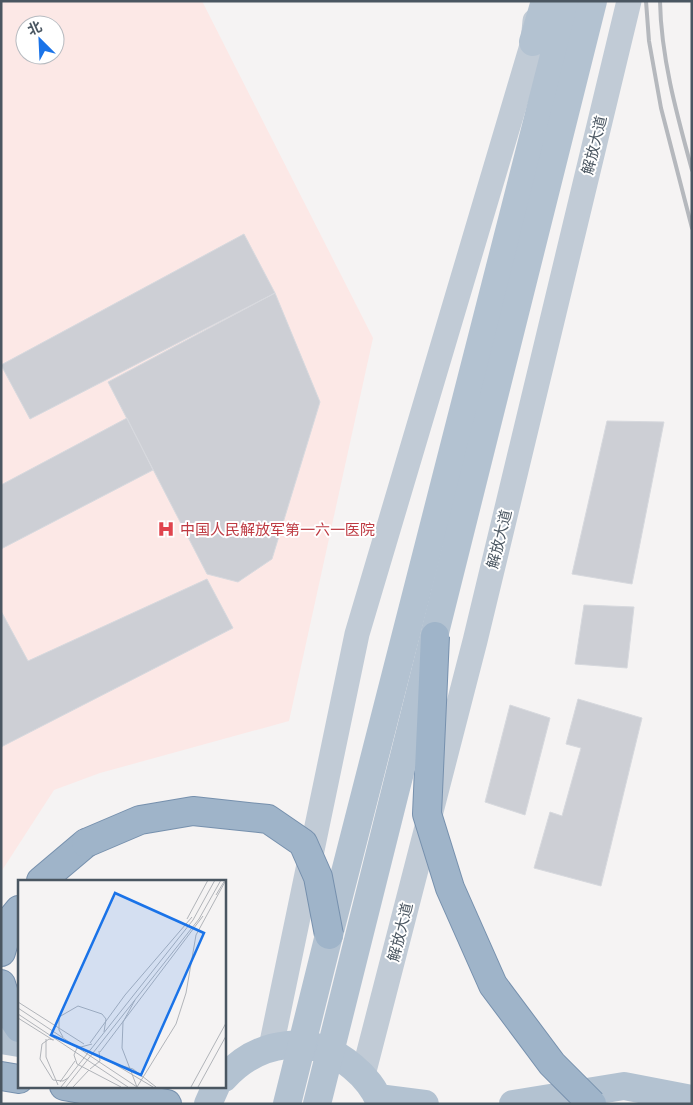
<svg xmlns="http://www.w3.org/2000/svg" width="693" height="1105" viewBox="0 0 693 1105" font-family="Poppins,'Noto Sans SC',sans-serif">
<rect width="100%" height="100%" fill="#f5f3f3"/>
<!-- medical -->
<path fill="#fce8e6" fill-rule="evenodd" d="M1 1H202L373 338 289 721 100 773 54 790 1 872ZM25 25H55V55H25Z"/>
<!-- building -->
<path fill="#cdcfd5" stroke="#d7d9de" d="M244 234 275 293 30 419 1 365Z
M275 293 320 402 272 559 238 582 207 574 108 382Z
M127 418 153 470 1 549V485Z
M607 421 664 422 632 584 572 574Z
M207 579 233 628 1 747V611L28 661Z
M584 605 634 607 627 668 575 664Z
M578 699 642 718 601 886 534 868 550 812 562 816 581 748 566 744Z
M510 705 550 718 525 815 485 802Z"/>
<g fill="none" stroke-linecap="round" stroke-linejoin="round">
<!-- trunk casing -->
<g stroke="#7690ad" stroke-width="30">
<path id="trunk" d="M41 881 86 843
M1 952 10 921 19 910
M1 984 11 1016 19 1028
M1 1076 19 1079
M64 1086 167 1104"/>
</g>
<!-- secondary -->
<path stroke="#c1cbd6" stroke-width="25" d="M271 1047 357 634 533 42 535 21
M363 1075 475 641 629 1"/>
<!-- primary -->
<path stroke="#b3c2d1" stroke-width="28" d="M533 42 545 1
M329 935 568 1
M1 1040 19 1043
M224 1078C259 1040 312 1032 353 1067 364 1076 376 1090 380 1104
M378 1098 425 1104
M208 1104 216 1086
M513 1104 624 1086 692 1099"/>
<!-- trunk -->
<use href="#trunk" stroke="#9fb4c9" stroke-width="28"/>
<!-- rail -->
<path stroke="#b5b8bd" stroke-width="4" d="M646 1 649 41 661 108 692 228
M660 1C661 58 677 115 692 170"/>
<!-- trunk-bridge casing -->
<g stroke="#7690ad" stroke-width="30" stroke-linecap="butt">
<path id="trunk-bridge" d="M435 636 427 814 450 888 493 985 552 1064 592 1104
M86 843 140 820 193 811 268 819 303 843 318 877 329 935"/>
</g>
<!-- primary-bridge -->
<path stroke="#b3c2d1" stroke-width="28" d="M287 1104 329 935
M317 1104 593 1"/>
<!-- trunk-bridge -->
<use href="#trunk-bridge" stroke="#9fb4c9" stroke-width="28"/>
</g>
<!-- icons -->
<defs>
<g id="hospital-bare" transform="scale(1.35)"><path d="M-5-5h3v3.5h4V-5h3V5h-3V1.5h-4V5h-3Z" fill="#e0444e" stroke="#fff" stroke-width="2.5" paint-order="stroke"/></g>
</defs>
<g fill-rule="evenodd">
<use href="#hospital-bare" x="166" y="529"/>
</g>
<g text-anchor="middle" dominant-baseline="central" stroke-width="4" stroke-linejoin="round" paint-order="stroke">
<!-- street labels -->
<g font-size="15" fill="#4a5661" stroke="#fff">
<text transform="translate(594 145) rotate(-76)">解放大道</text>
<text transform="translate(499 539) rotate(-76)">解放大道</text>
<text transform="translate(400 932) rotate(-76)">解放大道</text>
</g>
<!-- health labels -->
<g font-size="15" fill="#be3a42" stroke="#fff" text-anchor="start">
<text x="180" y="529">中国人民解放军第一六一医院</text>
</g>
</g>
<!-- overview -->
<g transform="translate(18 880)">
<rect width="208" height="208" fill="#f5f3f3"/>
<path fill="none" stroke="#b1b4b9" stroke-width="1" d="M198 15 207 0M169 39 190 0M117 120 105 142 104 168 119 207M0 122 66 164M0 128 119 207M0 134 110 207M0 138 35 160M45 157 41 150V137L60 126 84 134 88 139 86 152M28 159V177L40 205M36 160 31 159 24 164 22 179 35 200 45 201 50 198M72 163 107 115 174 37M74 164 59 168 56 175 59 184 103 207M82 172 185 36M83 176 135 207M101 185 115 189 138 207M72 189 82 181 81 171M42 202 57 181M43 207 175 40 197 0M48 207 181 39 203 0M55 207 71 190M119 207 158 144 168 113 178 55 208 0M173 207 208 143M180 207 208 156"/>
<path fill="#1a73e8" fill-opacity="0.15" stroke="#1a73e8" stroke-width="2.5" d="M97 13 186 53 123 195 33 155Z"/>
<rect width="208" height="208" fill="none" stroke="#4a5661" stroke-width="2.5"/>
</g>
<!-- border -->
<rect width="693" height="1105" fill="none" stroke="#4a5661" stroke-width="5"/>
<!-- north arrow -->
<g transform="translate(40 40) rotate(336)"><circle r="24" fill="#ffffff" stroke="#b7bbc0"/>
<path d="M0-4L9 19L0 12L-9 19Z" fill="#1a73e8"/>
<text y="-8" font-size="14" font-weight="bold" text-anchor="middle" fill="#4a5661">北</text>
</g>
</svg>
